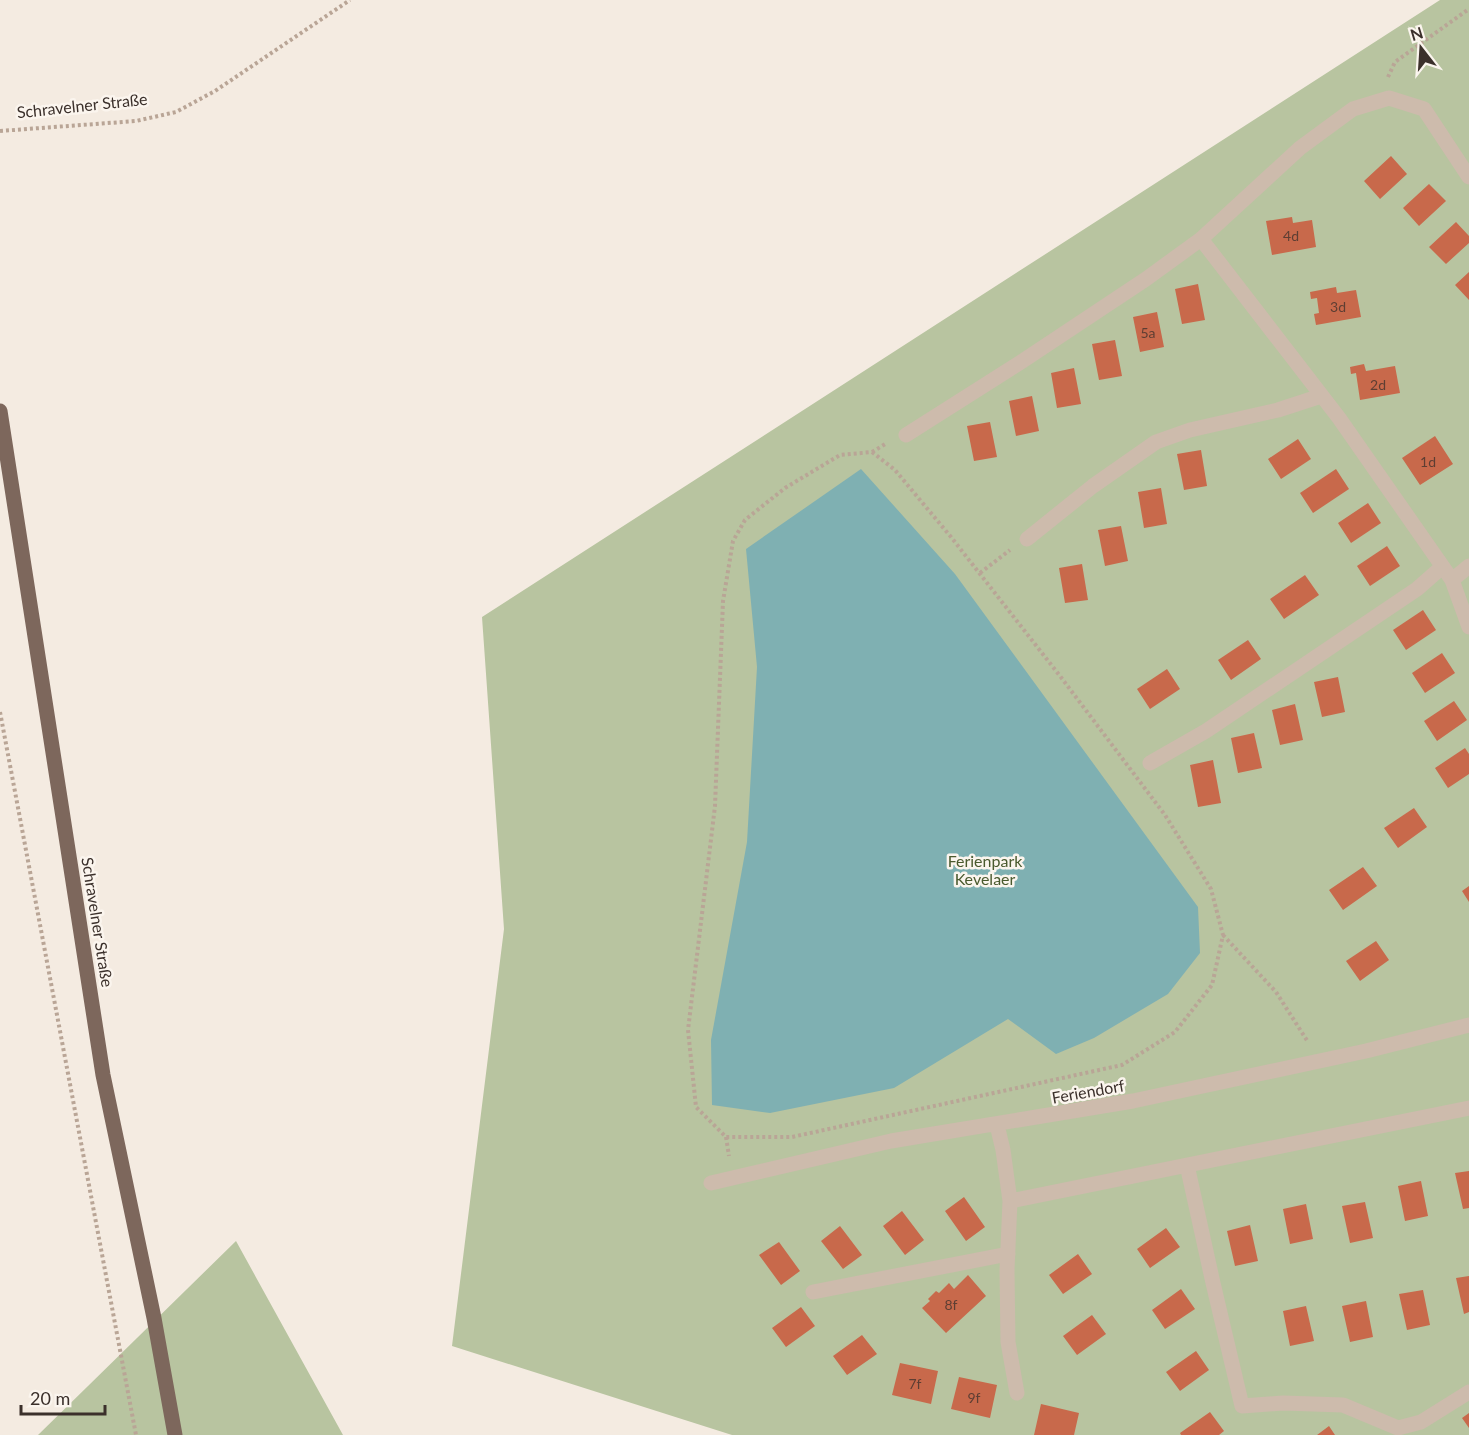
<svg xmlns="http://www.w3.org/2000/svg" width="1469" height="1435" viewBox="0 0 1469 1435" font-family="Lato,sans-serif">
<rect width="100%" height="100%" fill="#f4ebe1"/>
<!-- green -->
<path fill="#b8c4a0" d="M1440 0H1469V1435H732L452 1346 504 929 482 617Z
M236 1241 343 1435H38Z"/>
<!-- water -->
<path fill="#7fb0b2" d="M861 469 955 574 1198 907 1200 953 1168 994 1094 1038 1056 1054 1008 1019 894 1088 770 1113 712 1105 711 1040 747 842 757 667 746 549Z"/>
<!-- building -->
<path fill="#c8694b" d="M1391 156 1407 174 1380 199 1364 181Z
M1429 184 1446 201 1419 226 1403 208Z
M1292 217 1293 223 1312 220 1316 247 1272 255 1266 221Z
M1456 222 1469 236V243L1446 264 1429 247Z
M1469 272V300L1455 285Z
M1198 284 1205 320 1182 324 1175 289Z
M1336 287 1337 293 1356 290 1361 317 1316 325 1314 314 1319 313 1317 298 1311 299 1310 292Z
M1157 312 1164 347 1140 352 1133 317Z
M1115 340 1122 376 1099 380 1092 344Z
M1364 364 1366 371 1395 366 1400 393 1360 400 1356 373 1351 374 1350 367Z
M1074 368 1081 404 1057 408 1051 373Z
M1032 396 1039 431 1016 436 1009 401Z
M990 422 997 457 974 461 967 426Z
M1435 436 1453 464 1420 485 1402 458Z
M1298 439 1311 459 1281 479 1268 459Z
M1201 450 1207 486 1184 490 1177 454Z
M1336 469 1349 489 1313 513 1300 493Z
M1161 488 1167 524 1144 528 1138 492Z
M1368 503 1381 523 1351 543 1338 523Z
M1121 526 1128 561 1105 566 1098 530Z
M1387 546 1400 566 1370 586 1357 566Z
M1082 564 1088 600 1065 603 1059 568Z
M1305 575 1319 595 1284 619 1270 599Z
M1423 610 1436 630 1406 650 1393 630Z
M1248 640 1261 659 1231 680 1218 660Z
M1442 653 1455 673 1425 693 1412 673Z
M1167 669 1180 689 1150 709 1137 689Z
M1338 677 1345 712 1322 717 1314 682Z
M1454 701 1467 720 1437 741 1424 721Z
M1295 704 1303 740 1280 745 1272 710Z
M1254 733 1262 768 1238 773 1231 738Z
M1465 748 1469 754V774L1448 788 1435 768Z
M1213 760 1221 803 1198 807 1190 765Z
M1414 808 1427 827 1398 848 1384 828Z
M1363 867 1377 886 1343 910 1329 890Z
M1469 886V902L1462 891Z
M1376 941 1389 960 1360 981 1346 961Z
M1469 1171V1208L1463 1209 1455 1173Z
M1421 1181 1428 1216 1405 1221 1398 1186Z
M964 1197 985 1227 966 1241 945 1211Z
M1365 1202 1373 1238 1350 1243 1342 1206Z
M1306 1204 1313 1239 1290 1244 1283 1209Z
M902 1211 924 1240 905 1255 883 1226Z
M1250 1225 1258 1261 1235 1266 1227 1231Z
M840 1226 862 1255 843 1269 821 1241Z
M1166 1228 1180 1247 1150 1268 1137 1249Z
M779 1242 800 1271 781 1285 759 1255Z
M1078 1254 1092 1274 1063 1294 1049 1275Z
M968 1275 986 1296 946 1333 922 1308 930 1301 928 1299 936 1291 939 1293 949 1283 954 1289Z
M1469 1276V1312L1464 1314 1456 1278Z
M1181 1289 1195 1309 1165 1329 1152 1310Z
M1423 1290 1430 1325 1407 1330 1399 1294Z
M1366 1301 1373 1337 1350 1342 1342 1306Z
M1306 1306 1314 1341 1290 1346 1283 1311Z
M801 1307 815 1326 786 1347 772 1328Z
M1092 1315 1106 1334 1077 1355 1063 1336Z
M862 1335 877 1354 847 1375 833 1356Z
M1196 1351 1209 1370 1180 1391 1166 1372Z
M900 1363 938 1371 931 1404 892 1395Z
M959 1377 997 1385 990 1418 951 1409Z
M1041 1404 1079 1413 1074 1435H1034Z
M1210 1412 1224 1431 1219 1435H1181L1180 1433Z
M1469 1413V1428L1462 1418Z
M1329 1426 1335 1435H1317Z"/>
<g fill="none" stroke-linecap="round" stroke-linejoin="round">
<!-- path -->
<path stroke="#b9a596" stroke-width="4" stroke-dasharray="3 3" stroke-linecap="butt" d="M1388 77 1395 62 1469 9
M0 131 136 121 176 112 215 91 350 0
M872 452 895 470 951 537 1060 676 1165 815 1211 889 1223 935 1212 985 1175 1032 1122 1065 792 1137H726L696 1107 688 1030 715 806 723 601 733 541 745 520 785 488 840 455Z
M872 452 887 443
M980 573 1010 550
M0 712 136 1435
M1223 935 1276 992 1308 1042
M726 1137 729 1156"/>
<!-- minor -->
<path stroke="#cdbbac" stroke-width="15" d="M1201 239 1339 418 1452 580 1469 627
M906 435 1021 362 1146 279 1201 239 1300 148 1353 109 1389 98 1424 109 1469 177
M1027 539 1093 486 1156 442 1190 430 1278 410 1321 396
M1452 580 1469 566
M1150 763 1206 731 1417 589 1442 567
M997 1125 1003 1150 1010 1201 1007 1270 1008 1342 1017 1393
M1187 1165 1213 1283 1242 1406 1283 1403 1343 1405 1398 1428 1421 1422 1469 1392
M711 1183 891 1141 1133 1101 1366 1051 1469 1025
M1010 1201 1469 1108
M813 1292 1008 1254"/>
<!-- major -->
<path stroke="#7d675c" stroke-width="15" d="M0 411 103 1075 154 1318 175 1435"/>
</g>
<g text-anchor="middle" dominant-baseline="central" stroke-width="5" stroke-linejoin="round" paint-order="stroke">
<!-- number labels -->
<g font-size="14" fill="#5e3e33">
<text x="1291" y="235">4d</text>
<text x="1338" y="306">3d</text>
<text x="1148" y="332">5a</text>
<text x="1378" y="384">2d</text>
<text x="1428" y="461">1d</text>
<text x="951" y="1304">8f</text>
<text x="915" y="1383">7f</text>
<text x="974" y="1397">9f</text>
</g>
<!-- street labels -->
<g font-size="16" fill="#3b302b" stroke="#fbf5ee">
<text transform="translate(82 105) rotate(-6)">Schravelner Straße</text>
<text transform="translate(98 922) rotate(81)">Schravelner Straße</text>
<text transform="translate(1088 1091) rotate(-10)">Feriendorf</text>
</g>
<!-- park labels -->
<g font-size="16" fill="#4a5a2e" stroke="#fbf5ee">
<text x="985" y="860">Ferienpark<tspan x="985" dy="18">Kevelaer</tspan></text>
</g>
</g>
<!-- north arrow -->
<g transform="translate(1421 48) rotate(343)" stroke="#fbf5ee" stroke-width="4.5" paint-order="stroke">
<path d="M0-4.5L10 22L0 15L-10 22Z" fill="#3b302b"/>
<text y="-9" font-size="16" font-weight="bold" text-anchor="middle" fill="#3b302b">N</text>
</g>
<!-- scale -->
<path d="M21 1405v9h84v-9" fill="none" stroke="#3b302b" stroke-width="3"/>
<text x="30" y="1405" font-size="18" fill="#3b302b" stroke="#fbf5ee" stroke-width="4.5" paint-order="stroke">20 m</text>
</svg>
